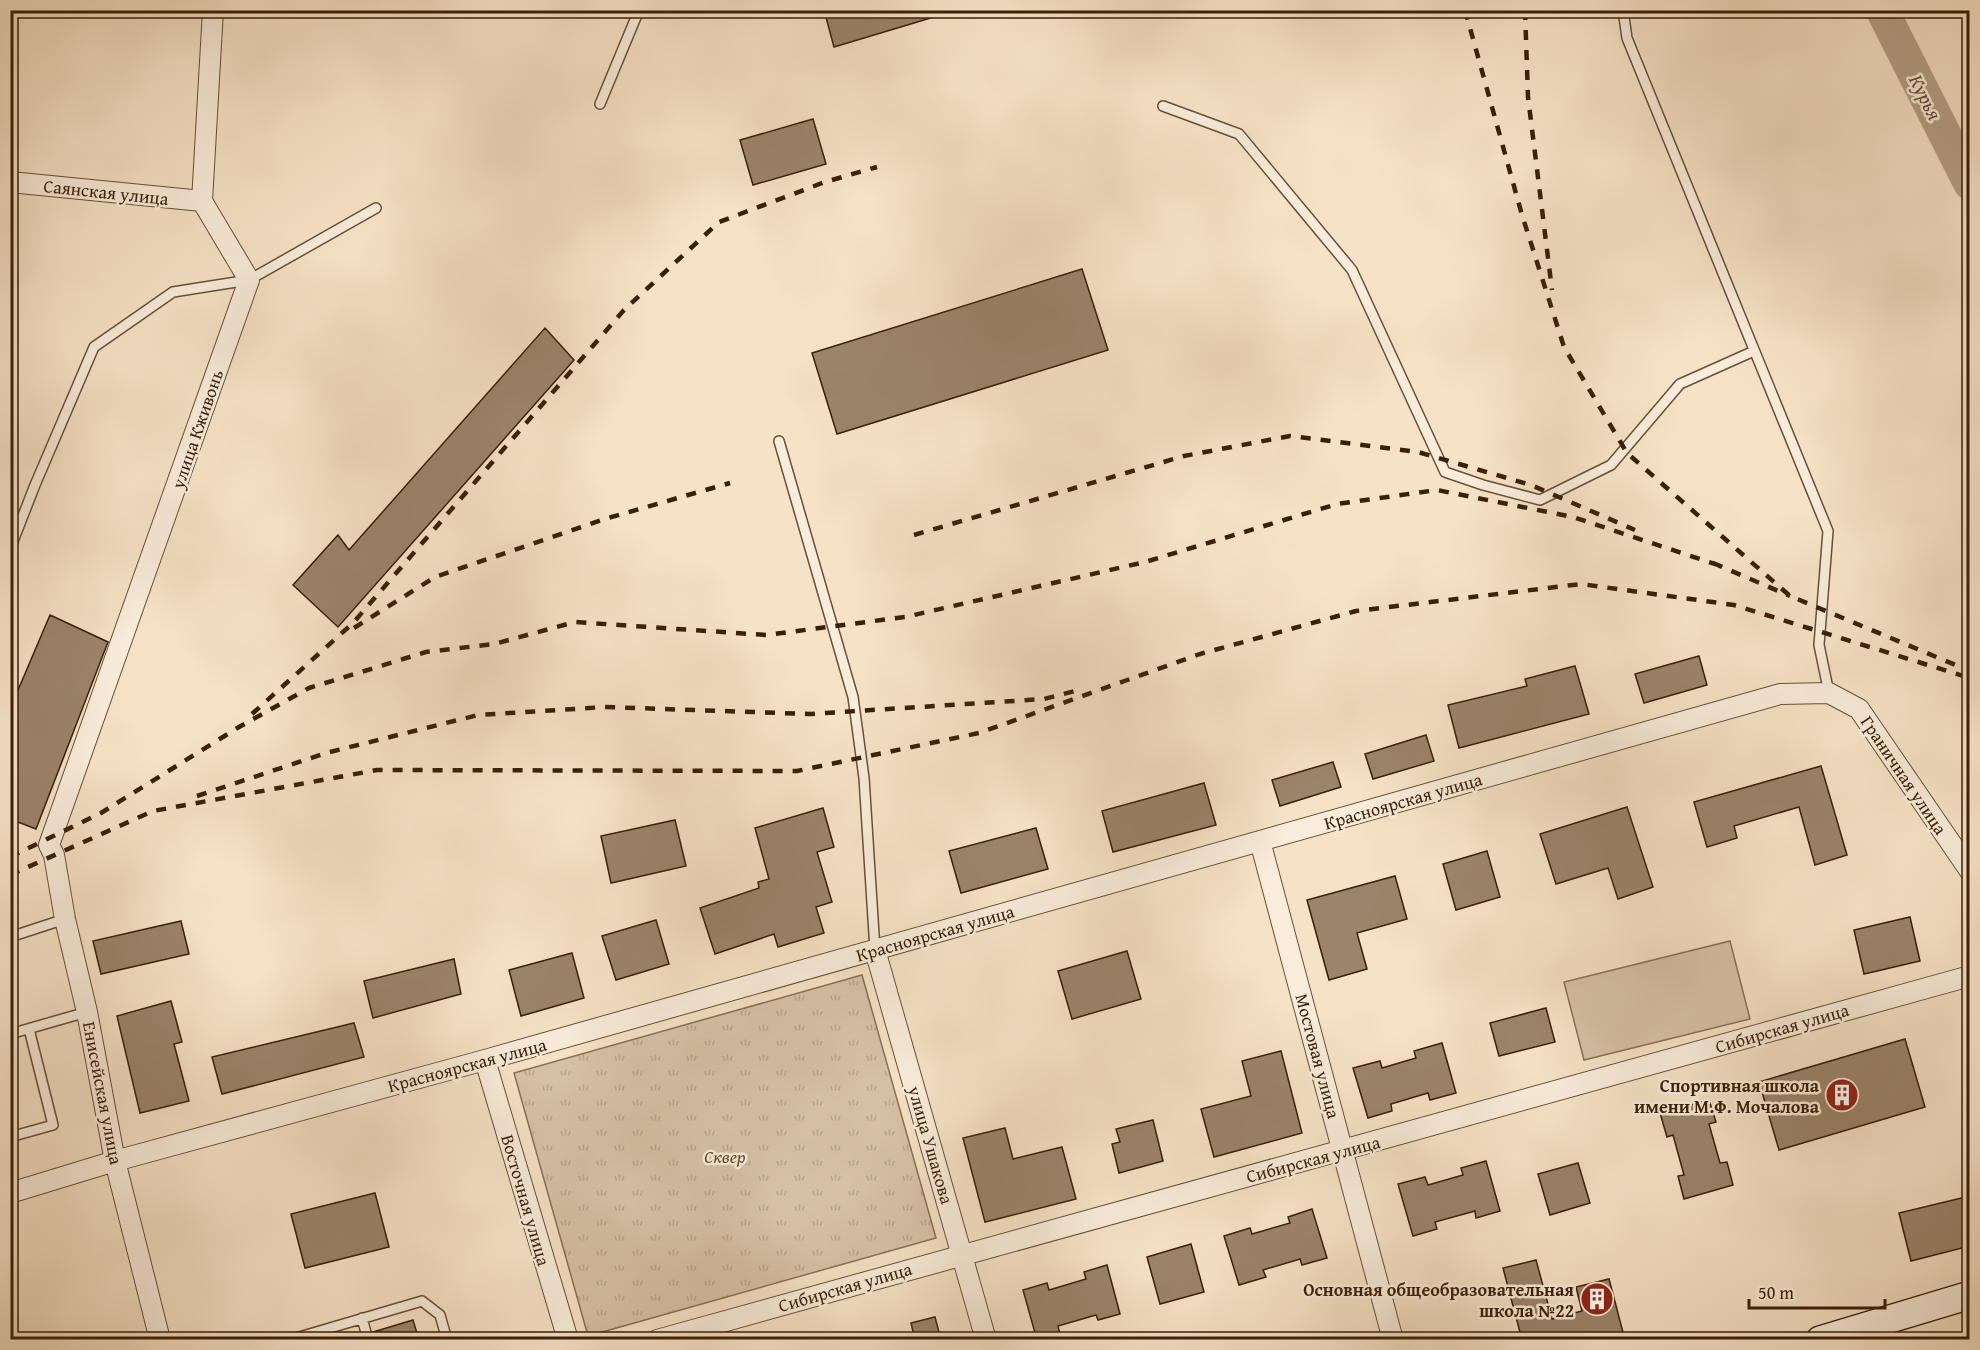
<svg xmlns="http://www.w3.org/2000/svg" width="1980" height="1350" viewBox="0 0 1980 1350" font-family="'Gentium Book Plus',serif">
<defs>
<pattern id="park-tufts" width="24" height="20" patternUnits="userSpaceOnUse" patternTransform="scale(1.5)"><rect width="24" height="20" fill="#d6c1a6"/><path d="M3 7l-1-3M5 7V3M7 7l1-3M15 17l-1-3M17 17v-4M19 17l1-3" fill="none" stroke="#b8a58e"/></pattern>
</defs>
<rect width="100%" height="100%" fill="#f6e2c6"/>
<filter id="stains"><feTurbulence type="fractalNoise" baseFrequency=".00333" numOctaves="4"/><feColorMatrix values="0 0 0 0 .2 0 0 0 0 .09 0 0 0 0 .02 0 0 0 .5 -.17"/></filter>
<radialGradient id="worn" r=".72"><stop offset=".6" stop-color="#630" stop-opacity="0"/><stop offset="1" stop-color="#630" stop-opacity=".3"/></radialGradient>
<!-- grass -->
<path fill="#d6c1a6" stroke="#887058" stroke-width="1.5" d="M1730 941 1750 1019 1584 1060 1564 982Z"/>
<!-- park -->
<path fill="url(#park-tufts)" stroke="#887058" stroke-width="1.5" d="M862 975 936 1238 588 1336 514 1073Z"/>
<g fill="none" stroke-linecap="round" stroke-linejoin="round">
<!-- river -->
<path stroke="#b6a086" stroke-width="33" d="M1882 10 1970 184"/>
</g>
<!-- building -->
<path fill="#9b846b" stroke="#391f09" stroke-width="1.5" d="M824 10H943L944 14 834 47Z
M813 119 826 164 753 185 740 140Z
M1082 269 1108 350 837 434 812 353Z
M545 328 574 360 338 627 293 585 338 535 349 550Z
M50 615 108 642 36 829 10 819V709Z
M1699 656 1707 685 1644 703 1635 674Z
M1575 666 1589 714 1459 748 1448 705 1527 686 1525 679Z
M1426 735 1434 761 1373 779 1365 754Z
M1333 762 1341 787 1280 806 1272 780Z
M1821 766 1847 855 1815 865 1799 807 1734 826 1737 838 1707 847 1694 802Z
M1204 783 1216 825 1113 852 1102 811Z
M1627 807 1653 887 1618 899 1608 868 1556 884 1540 834Z
M823 808 834 847 817 852 832 902 816 907 824 933 778 947 774 934 715 954 700 908 759 888 758 882 769 879 755 828Z
M675 820 686 866 611 883 601 836Z
M1036 828 1048 869 961 893 949 851Z
M1487 851 1500 897 1456 910 1443 864Z
M1395 876 1407 919 1357 933 1367 969 1329 980 1307 900Z
M1910 917 1920 961 1864 974 1854 930Z
M656 920 669 964 616 980 602 936Z
M181 921 189 954 101 974 93 941Z
M1127 951 1141 999 1072 1019 1058 971Z
M572 953 584 998 521 1016 509 970Z
M454 959 461 994 373 1018 364 981Z
M171 1001 182 1042 174 1044 189 1101 140 1113 117 1016Z
M1546 1008 1555 1042 1499 1056 1490 1023Z
M354 1023 364 1057 222 1094 212 1057Z
M1905 1039 1925 1107 1779 1150 1759 1082Z
M1442 1043 1456 1093 1430 1100 1428 1093 1391 1104 1392 1111 1368 1118 1353 1068 1380 1061 1382 1068 1416 1058 1414 1051Z
M1281 1051 1302 1133 1214 1157 1201 1109 1251 1096 1242 1061Z
M1709 1100 1716 1122 1709 1124 1720 1163 1727 1162 1733 1185 1684 1199 1678 1176 1684 1175 1673 1135 1667 1137 1660 1113Z
M1153 1120 1163 1161 1119 1173 1112 1144 1120 1142 1116 1129Z
M1005 1128 1013 1159 1062 1147 1076 1199 985 1222 963 1138Z
M1486 1161 1500 1211 1476 1218 1475 1211 1435 1222 1437 1229 1413 1236 1398 1184 1425 1177 1428 1185 1463 1175 1461 1168Z
M1578 1163 1590 1203 1550 1215 1538 1174Z
M375 1193 389 1247 305 1268 291 1214Z
M1970 1196V1246L1911 1261 1899 1213Z
M1312 1209 1327 1258 1302 1265 1300 1259 1263 1270 1266 1277 1239 1285 1224 1236 1250 1228 1252 1234 1290 1223 1288 1217Z
M1191 1244 1204 1292 1160 1304 1147 1257Z
M1536 1260 1552 1319 1582 1311 1576 1287 1609 1279 1625 1340H1522L1503 1268Z
M1107 1265 1120 1314 1098 1320 1096 1315 1058 1326 1060 1334 1037 1340 1023 1290 1047 1283 1049 1290 1086 1279 1084 1272Z
M935 1317 941 1340H915L911 1323Z
M413 1320 419 1340H375L373 1332Z"/>
<g fill="none" stroke-linecap="round" stroke-linejoin="round">
<!-- lane casing -->
<g stroke="#685038" stroke-width="12">
<path id="lane" d="M1623 10 1627 38 1828 531 1819 645 1829 693
M600 104 639 10
M1163 106 1239 134 1352 270 1445 472 1483 485 1540 500 1611 465 1680 384 1754 351
M779 441 853 697 864 778 875 950
M10 549 35 485 94 347 173 292 249 280 376 208
M10 937 65 919
M10 1034 87 1012
M10 1137 53 1125 29 1029
M362 1318 368 1340
M289 1340 422 1301 440 1315 447 1340"/>
</g>
<!-- street casing -->
<g stroke="#685038" stroke-width="22">
<path id="street" d="M10 182 202 201
M1260 841 1393 1340
M875 950 986 1340
M485 1060 568 1340
M10 1193 115 1161 485 1060 1780 694 1829 693 1859 709 1970 871
M160 1340 115 1161 87 1012 65 919 54 855 49 845 249 280 202 201 213 10
M657 1340 1970 976"/>
</g>
<!-- secondary casing -->
<g stroke="#391f09" stroke-width="30">
<path id="secondary" d="M1820 1340 1970 1295"/>
</g>
<!-- lane -->
<use href="#lane" stroke="#f9ecda" stroke-width="9"/>
<!-- street -->
<use href="#street" stroke="#f9ecda" stroke-width="20"/>
<!-- secondary -->
<use href="#secondary" stroke="#f9ecda" stroke-width="27"/>
<!-- rail -->
<path stroke="#391f09" stroke-width="4.5" stroke-dasharray="10 10" stroke-linecap="butt" d="M1465 10 1522 215 1564 347 1627 453 1790 596 1970 671
M1525 10 1528 97 1552 290
M914 535 1184 456 1290 436 1418 452 1531 485 1635 530
M1713 563 1790 596
M354 628 435 577 608 518 730 483
M252 714 353 623 624 310 719 222 825 182 877 167
M197 796 326 753 478 715 605 707 810 714 1044 699 1075 691
M10 857 101 813 239 727 309 688 426 652 494 644 575 622 766 635 905 617 1145 562 1337 504 1437 490 1573 517 1721 566
M10 875 153 811 377 770 797 771 979 733 1200 654 1356 611 1581 584 1734 605 1970 678"/>
</g>
<!-- icons -->
<defs>
<g id="building-disc" transform="scale(1.725)"><circle r="9.5" fill="#8f2418" stroke="#f9ecda"/><path d="M-4-6H4V6H1V3H-1V6H-4ZM-2.5-4.3h1.7v1.8h-1.7ZM.8-4.3h1.7v1.8H.8ZM-2.5-1h1.7V.8h-1.7ZM.8-1h1.7V.8H.8Z" fill="#fff"/></g>
</defs>
<g fill-rule="evenodd">
<use href="#building-disc" x="1842" y="1095"/>
<use href="#building-disc" x="1597" y="1299"/>
</g>
<g text-anchor="middle" dominant-baseline="central" stroke-width="5" stroke-linejoin="round" paint-order="stroke">
<!-- street labels -->
<g font-size="18" fill="#391f09" stroke="#f9ecda">
<text transform="translate(106 192) rotate(6)">Саянская улица</text>
<text transform="translate(197 429) rotate(-71)">улица Кживонь</text>
<text transform="translate(1904 775) rotate(56)">Граничная улица</text>
<text transform="translate(1403 801) rotate(-16)">Красноярская улица</text>
<text transform="translate(935 933) rotate(-16)">Красноярская улица</text>
<text transform="translate(1782 1028) rotate(-16)">Сибирская улица</text>
<text transform="translate(1318 1056) rotate(75)">Мостовая улица</text>
<text transform="translate(467 1065) rotate(-15)">Красноярская улица</text>
<text transform="translate(103 1093) rotate(79)">Енисейская улица</text>
<text transform="translate(931 1145) rotate(74)">улица Ушакова</text>
<text transform="translate(1313 1159) rotate(-15)">Сибирская улица</text>
<text transform="translate(526 1200) rotate(74)">Восточная улица</text>
<text transform="translate(845 1287) rotate(-16)">Сибирская улица</text>
</g>
<!-- poi labels -->
<g font-size="18" font-weight="bold" fill="#391f09" stroke="#f9ecda" text-anchor="end">
<text x="1819" y="1085">Спортивная школа<tspan x="1819" dy="21">имени М.Ф. Мочалова</tspan></text>
<text x="1574" y="1289">Основная общеобразовательная<tspan x="1574" dy="21">школа №22</tspan></text>
</g>
<!-- park labels -->
<g font-size="18" font-style="italic" fill="#604830" stroke="#f9ecda">
<text x="725" y="1156">Сквер</text>
</g>
<!-- water labels -->
<g font-size="20" font-style="italic" fill="#654c35" stroke="#f9ecda">
<text transform="translate(1926 97) rotate(63)">Курья</text>
</g>
</g>
<!-- margin -->
<rect width="1980" height="1350" fill="none" stroke="#f6e2c6" stroke-width="36"/>
<rect x="12" y="12" width="1956" height="1326" fill="none" stroke="#391f09" stroke-width="3"/>
<rect x="18" y="18" width="1944" height="1314" fill="none" stroke="#391f09" stroke-width="1.5"/>
<!-- scale -->
<path d="M1749 1299v9h136v-9" fill="none" stroke="#391f09" stroke-width="3"/>
<text x="1758" y="1299" font-size="18" fill="#391f09" stroke="#f9ecda" stroke-width="4.5" paint-order="stroke">50 m</text>
<rect width="100%" height="100%" filter="url(#stains)"/>
<rect width="100%" height="100%" fill="url(#worn)"/>
</svg>
